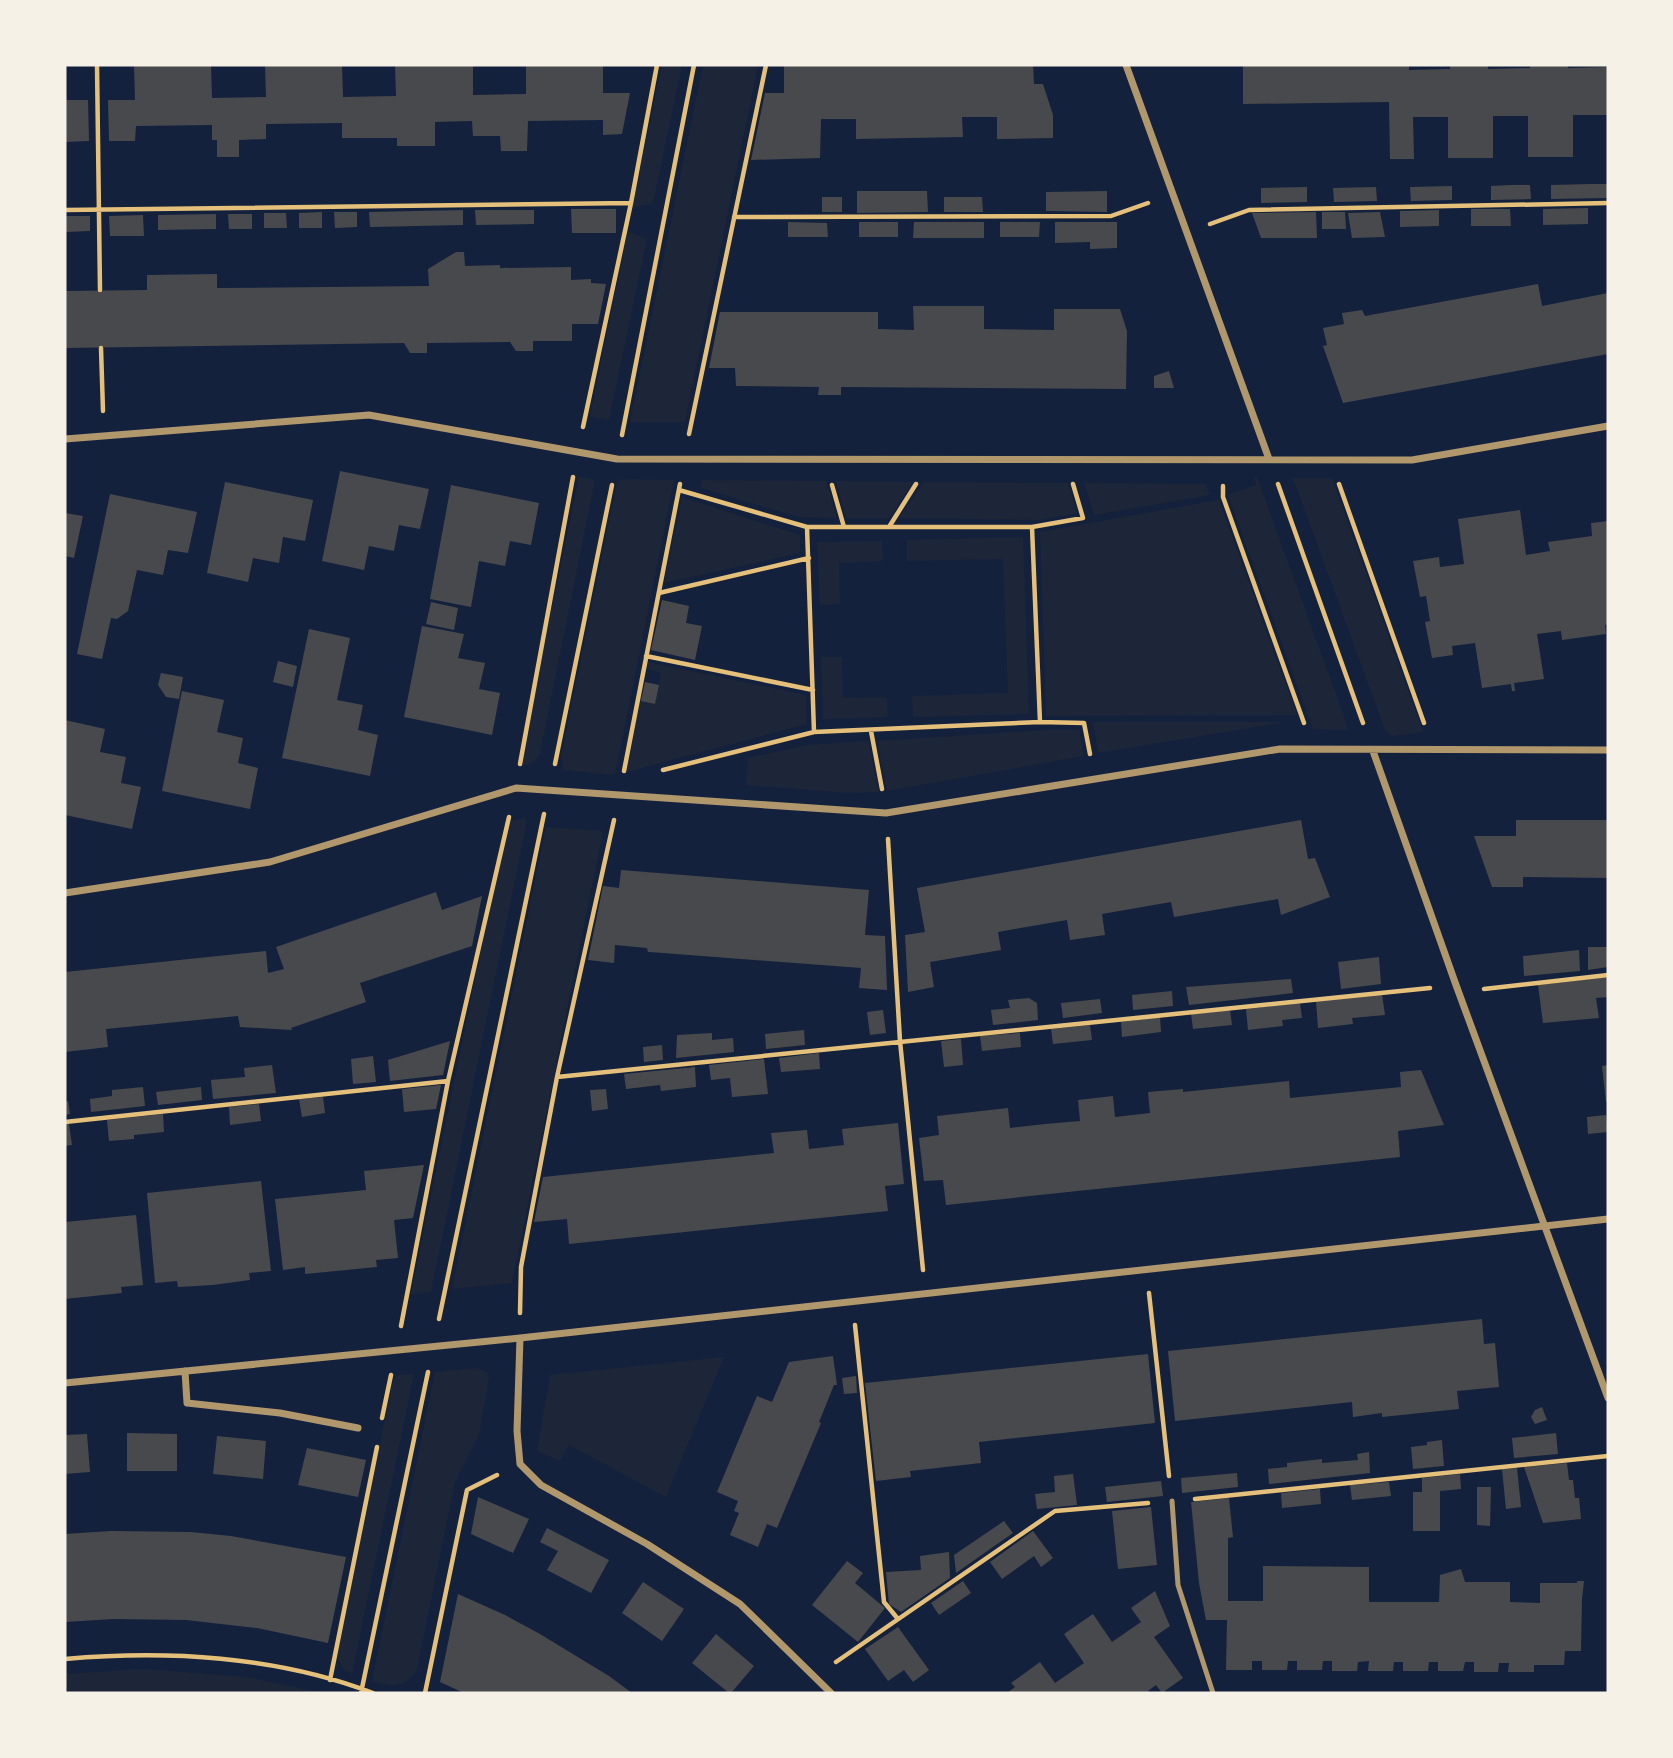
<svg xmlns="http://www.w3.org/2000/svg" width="1673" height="1758" viewBox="0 0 1673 1758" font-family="Overpass,sans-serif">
<rect width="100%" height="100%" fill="#14213d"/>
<!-- green -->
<path fill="#1d2539" d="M662 65H682L653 203 632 208Z
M703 65H758L685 422H630Z
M628 231 647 239 609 420 590 416Z
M579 477 595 480 540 753 534 762 519 767Z
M1254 477H1257L1349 730 1313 729 1228 495 1256 485Z
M1293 478H1332L1423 732 1392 736 1385 730Z
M620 479 674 480 615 775 564 770 561 757 616 487Z
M702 480 826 481 837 518 799 517 700 488Z
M836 481 913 482 889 518H846Z
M924 482 1068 483 1077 513 1039 520 899 518Z
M1084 483 1206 484 1210 495 1094 515Z
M682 497 800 535V553L664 583Z
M1219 500 1297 715 1046 716 1040 532Z
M1023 537 1029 714 913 717 912 696 1008 693 1003 559 907 561V540Z
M882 541 883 561 839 563 840 604 820 605 817 542Z
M821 657H842L843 698 887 697 888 717 823 719Z
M648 662 806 695 807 724 626 772 640 701 655 704 661 673 647 669Z
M1093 722H1285L1098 753Z
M1046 730H1079L1084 756 887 791 877 741Z
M868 741 879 792 848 793 746 785 748 758 807 745Z
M525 817 526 826 431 1292 411 1294 507 823Z
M546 827 603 831 512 1283 452 1289Z
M724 1357 666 1497 569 1445 560 1461 537 1451 550 1375Z
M478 1368 487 1372 489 1378 479 1435 455 1482 417 1669C406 1689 391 1687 372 1681L435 1372Z
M414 1374 352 1674C342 1669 337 1662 338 1650L392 1385 397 1375Z
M142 1669 246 1677 323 1693H65V1674Z"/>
<!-- building -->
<path fill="#48494c" d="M134 65H211L212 98 266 97 265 65H342L343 97 396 96 395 65H473V95L526 94V65H603V93H630L622 134 603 135V120L528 121 527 151H501L500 136H473L472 121 435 122V146H397V138H342V123L266 124V139L239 140V157H217V140H212V125L136 126 135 141H109L108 100H135Z
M784 65H1033L1034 84H1043L1053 115V138L997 139V117H962L963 137 856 139V119H821L820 158 751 160 765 93H784Z
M1243 65H1409V70L1450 69V65H1488V69L1530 68V65H1568V68L1608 67V115H1573V157H1528V116H1493V158H1448V117H1413L1414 159H1390L1389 102 1243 104Z
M65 100H88L89 141 65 142Z
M1591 184H1608V198L1551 199V185Z
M1511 185H1530L1531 199 1491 200V186Z
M1452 186V200L1411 201 1410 187Z
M1307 187V202L1261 203V188Z
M1376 187 1377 201 1334 202 1333 188Z
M857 191H927L928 212 857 213Z
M1107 191V212L1046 211V192Z
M822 197H842V212H822Z
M944 197H982L983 212H944Z
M1588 208V224L1543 225V209Z
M571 209H616V233H572Z
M1471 209H1510L1511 226H1471Z
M463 210V225L370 227 369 212Z
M475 210H534V224L476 225Z
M1439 210V226L1400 227V211Z
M322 212V228H299V213Z
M334 212H357V227L335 228Z
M1316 212 1317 238H1261L1252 213Z
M1322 212H1345L1346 229H1322Z
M1380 212 1385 237 1352 238 1348 213Z
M264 213H286L287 228H264Z
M216 214V229L158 230V215Z
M228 214H252V229H229Z
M143 215 144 236H110L109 216Z
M65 216H90V231L65 232Z
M788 222 827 223 828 237H788Z
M859 222H898V237H859Z
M914 222H984V238H913Z
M1000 222H1040L1039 237H1000Z
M1055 222H1117V248L1090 249V242L1055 243Z
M456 252H464L465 266 500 265V268L571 267V280L591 279V283L606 284 598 324H572V341H533V351H516L510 342 427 343V353H410L404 343 65 348V291L147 290V275L217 274V288L429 286 428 269Z
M1538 284 1542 306 1608 293V354L1343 403 1323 346 1327 345 1323 328 1344 324 1342 313 1362 310 1365 316Z
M913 306H984V329L1054 330V309H1120L1127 331 1126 389 841 387V395H818L819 387 736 386 735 368H709L720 312H878V329L914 330Z
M1169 371 1174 388H1154V376Z
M340 471 429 489 420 529 399 525 394 551 369 546 364 570 322 561Z
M225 482 313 500 305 541 283 537 279 563 253 558 248 582 207 573Z
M451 485 539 503 531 545 510 541 505 566 479 561 471 607 430 599Z
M110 494 197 512 188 553 168 550 163 575 137 570 128 611 117 619 111 618 102 659 77 654Z
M1520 510 1526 555 1550 551 1548 542 1592 536 1591 523 1608 521V624L1605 625 1606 634 1562 640 1561 631 1537 634 1544 679 1514 683 1515 691H1512L1511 684 1482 688 1475 643 1452 646 1453 655 1432 658 1425 622 1430 621 1428 608 1426 596 1420 597 1413 561 1439 557 1440 567 1464 564 1458 519Z
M65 513 83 516 74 558 65 556Z
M662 600 689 606 686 623 702 626 695 660 651 650Z
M431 602 458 608 454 630 426 624Z
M422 626 464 634 458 658 485 663 479 689 500 693 492 735 404 717Z
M309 629 350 638 337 700 363 705 358 730 378 735 370 776 282 758Z
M278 661 297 666 293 687 273 682Z
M161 673 183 677 179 699 166 697 158 685Z
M645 682 659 685 655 704 641 701Z
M182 691 224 700 217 732 243 738 238 763 258 768 250 809 162 791Z
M65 720 105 729 100 752 126 757 121 783 141 787 132 829 65 815Z
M1301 820 1308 859 1315 858 1330 897 1281 915 1278 899 1174 917 1171 902 1102 914 1105 935 1070 940 1067 920 998 932 1001 950 930 962 934 987 908 992 905 935 925 932 917 888Z
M1516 820H1608V878L1523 877V887H1492L1474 836H1516Z
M621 870 869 890 865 935 885 936 887 990 859 988 861 968 650 952H648L647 948 615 945 614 963 588 960 603 886 619 888Z
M436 892 442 910 482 896 472 946 360 983 366 1002 291 1028 292 1030 240 1027 238 1016 106 1029 108 1047 65 1052V972L266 951 268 973 284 969 276 947Z
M1588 947H1608V967L1588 970Z
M1579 950 1580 971 1524 976 1523 956Z
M1379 957 1381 984 1341 989 1338 962Z
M1608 977V997L1596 998 1599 1018 1543 1023 1538 985Z
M1291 979 1293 993 1189 1005 1186 987Z
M1172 991 1173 1006 1133 1010 1132 995Z
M1382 994 1385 1015 1352 1018 1353 1024 1318 1028 1316 1001Z
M1029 998 1037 1003 1038 1020 993 1025 991 1010 1010 1008 1008 1000Z
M1100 999 1102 1013 1063 1018 1061 1003Z
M1300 1003 1302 1018 1282 1020 1283 1026 1248 1030 1246 1009Z
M883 1010 886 1033 870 1035 867 1012Z
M1230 1010 1232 1025 1193 1029 1191 1014Z
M1160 1017 1161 1032 1122 1037 1121 1022Z
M1090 1025 1092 1040 1053 1044 1051 1029Z
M804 1030 805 1045 766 1049 765 1034Z
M712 1033V1040L733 1038 734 1052 676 1058 677 1035Z
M1020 1033 1021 1047 982 1051 980 1036Z
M961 1039 963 1065 944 1067 941 1041Z
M450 1041 443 1075 390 1081 388 1060Z
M662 1045 663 1060 644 1062 643 1047Z
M819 1053 820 1069 781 1072 779 1058Z
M373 1056 376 1082 353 1084 351 1059Z
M764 1059 768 1094 732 1097 730 1078 711 1080 709 1065Z
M272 1065 276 1093 213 1099 211 1080 245 1077 244 1068Z
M1608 1065V1102H1606L1602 1066Z
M695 1067 696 1087 661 1091 660 1085 626 1089 624 1074Z
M1421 1070 1444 1125 1398 1131 1400 1157 946 1205 943 1180 924 1181 919 1138 939 1135 937 1116 1008 1108 1010 1128 1045 1124 1080 1121 1078 1100 1113 1096 1115 1117 1150 1113 1148 1092 1183 1089V1092L1289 1081 1290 1098 1401 1087 1400 1072Z
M441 1085 436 1109 404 1112 402 1089Z
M143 1087 145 1106 91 1112 90 1099 112 1096V1090Z
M201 1087 202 1100 158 1105 156 1092Z
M606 1089 608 1109 592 1111 590 1090Z
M323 1097 325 1113 302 1117 299 1099Z
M68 1101 70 1114 65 1115V1102Z
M259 1104 261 1121 230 1125 229 1107Z
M163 1114 164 1132 134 1135V1139L109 1141 107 1120Z
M1606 1115 1608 1132 1588 1134 1587 1117Z
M898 1123 904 1184 885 1186 888 1211 569 1244 567 1219 534 1222 543 1177 774 1153 771 1133 807 1130 809 1149 844 1145 842 1129Z
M65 1124H69L72 1145 65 1146Z
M424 1165 413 1218 394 1220 398 1258 376 1260 377 1267 305 1274V1267L283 1270 275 1199 366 1190 364 1171Z
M261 1181 271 1271 249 1273 250 1280 213 1285 178 1287 177 1281 155 1283 147 1193Z
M136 1215 143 1285 121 1287 122 1293 65 1299V1222Z
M1482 1319 1484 1344 1495 1343 1499 1387 1457 1391 1459 1409 1382 1417V1413L1353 1417 1352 1402 1175 1421 1168 1351Z
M1148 1354 1155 1423 979 1442 981 1463 910 1471 911 1477 876 1481 865 1383Z
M833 1356 837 1385H834L819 1422 821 1423 777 1528 767 1524 758 1547 730 1535 739 1513 734 1511 738 1501 717 1492 757 1396 772 1402 789 1362Z
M856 1376 857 1393 844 1394 842 1378Z
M1542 1407 1547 1420 1535 1424 1531 1417 1535 1410Z
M127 1433 177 1434V1471H127Z
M1556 1433 1558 1454 1514 1458 1512 1438Z
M87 1434 90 1472 65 1474V1435Z
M217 1436 266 1441 263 1479 213 1474Z
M1442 1440 1444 1466 1413 1469 1411 1447 1427 1445V1442Z
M307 1448 366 1460 358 1497 298 1485Z
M1369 1452 1370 1473 1269 1484 1268 1469 1287 1467V1463L1322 1459V1463L1358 1460 1357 1454Z
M1567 1463 1569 1480H1573L1575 1498H1579L1581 1519 1543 1523 1524 1467Z
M1517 1468 1521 1507 1506 1509 1502 1469Z
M1237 1473 1238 1487 1182 1493 1181 1478Z
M1073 1474 1077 1505 1037 1509 1035 1494 1055 1492 1054 1476Z
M1460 1474 1461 1489 1440 1491V1531H1413V1492H1422V1478Z
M1161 1481 1163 1496 1107 1502 1105 1487Z
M1389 1482 1391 1496 1352 1500 1350 1485Z
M1477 1487H1491L1490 1526 1477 1525Z
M1320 1489 1321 1504 1282 1508 1281 1493Z
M478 1497 529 1519 513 1553 471 1534Z
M1229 1498 1233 1537 1228 1538V1601H1263V1566L1369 1567V1602H1439L1440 1575 1461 1569 1465 1582H1510V1602L1540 1603V1583H1577V1581H1584L1582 1599 1581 1651H1565L1564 1665H1534V1672H1508L1509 1663H1499L1498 1672H1474V1662H1465L1463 1671H1438V1662H1429L1428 1671H1403V1662H1394L1393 1671H1368L1369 1661 1358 1662 1357 1671H1332V1661H1323L1322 1670H1297V1661H1288L1287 1670H1262V1661H1252V1670H1226L1227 1620H1206L1199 1583 1191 1502Z
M1151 1507 1157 1565 1118 1569 1112 1511Z
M1004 1521 1013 1533 956 1573 954 1555Z
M547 1528 609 1560 591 1593 547 1570 558 1551 540 1542Z
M111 1531 191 1532 231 1536 346 1557 328 1643 257 1628 186 1620 114 1619 65 1622V1534Z
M1033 1531 1053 1558 1041 1567 1034 1556 1002 1579 990 1562Z
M949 1552 950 1578 901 1612 889 1604 886 1572 921 1570 920 1556Z
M847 1561 863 1573 855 1583 885 1608 858 1642 812 1605Z
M963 1581 971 1593 939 1615 931 1603Z
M643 1582 684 1609 662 1641 622 1613Z
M1155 1591 1170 1626 1154 1637 1183 1678 1162 1693 1156 1685 1148 1691 1150 1693H1007L1015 1687 1011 1683 1040 1662 1055 1683 1084 1663 1064 1634 1093 1614 1112 1642 1141 1622 1131 1608Z
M458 1594 505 1615 540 1634 609 1676 632 1693H464L440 1682Z
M898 1627 929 1670 913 1682 904 1670 888 1681 865 1649Z
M716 1634 754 1666 731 1693H729L692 1663Z"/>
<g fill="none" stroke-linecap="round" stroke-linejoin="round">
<!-- path -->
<path stroke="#e5c07b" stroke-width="4.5" d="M97 65 100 290
M65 210 631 203
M734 217 1111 216 1148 203
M1210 224 1249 210 1608 203
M101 348 103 411
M583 427 631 203 657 65
M689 434 766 65
M622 435 694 65
M1278 484 1363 723
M1339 484 1424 723
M832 485 844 527
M1223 486V497L1304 723
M679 490 807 527H1032L1083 518 1073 484
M807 527 814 732
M889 527 916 484
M1032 527 1040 722
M659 593 809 558
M646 656 813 690
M871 731 882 789
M520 764 573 477
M555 764 612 485
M663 770 814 732 1040 722 1084 723 1090 754
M624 771 680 484
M888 839 900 1041 923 1270
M1484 989 1608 975
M557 1077 1430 988
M65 1122 448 1081
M1149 1293 1169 1476
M520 1313 521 1267 557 1077 614 820
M439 1319 544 814
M855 1325 884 1602 898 1619
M401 1326 448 1081 509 817
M382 1418 391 1375
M1195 1499 1608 1456
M65 1659C166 1650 277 1656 373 1693
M836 1662 1055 1511 1148 1503
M330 1680 377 1447
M361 1693 428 1372
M425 1693 467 1490 497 1475"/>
<!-- service -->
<path stroke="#b1986c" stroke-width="5" d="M1172 1501 1178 1585 1213 1693"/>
<!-- minor -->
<path stroke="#b1986c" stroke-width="7" d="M1126 65 1269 459
M65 439 369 415 617 459 1412 460 1608 426
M1373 751 1456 985 1608 1398
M65 893 270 862 516 788 886 813 1280 749 1608 750
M520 1338 517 1431 520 1464 541 1485 647 1544 740 1604 831 1693
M185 1371 187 1403 280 1413 358 1428
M65 1383 520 1338 1608 1219"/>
</g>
<!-- border -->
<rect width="1673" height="1758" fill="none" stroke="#f6f1e7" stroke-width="133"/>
</svg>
